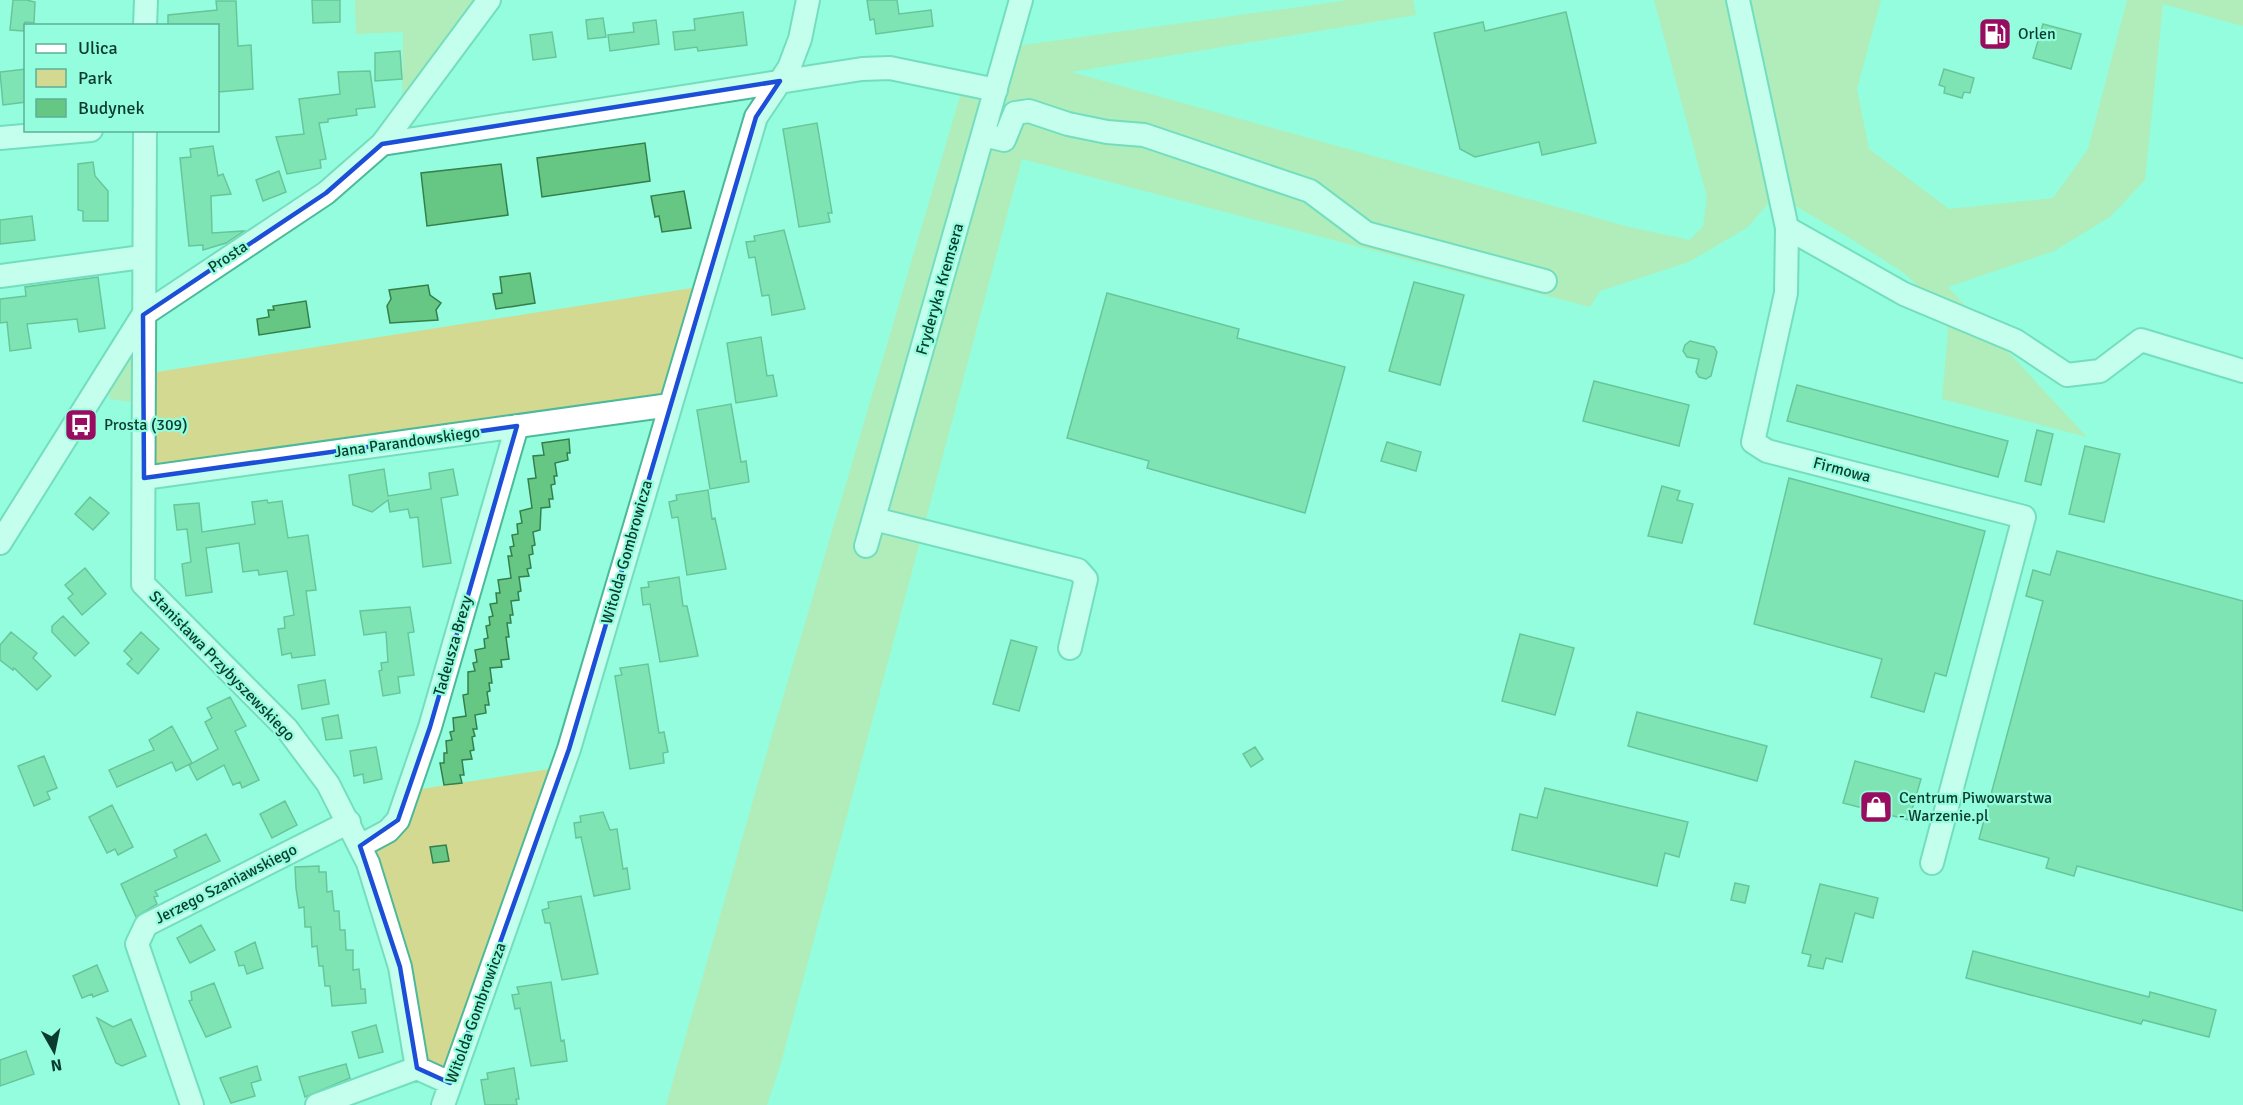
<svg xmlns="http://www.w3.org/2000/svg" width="2243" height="1105" viewBox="0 0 2243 1105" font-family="Signika,sans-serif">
<rect width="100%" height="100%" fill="#93fddd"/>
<!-- green -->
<path fill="#d3d990" d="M355 0H489L402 118 403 32 356 34Z
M1349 0H1413L1416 15 1071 72 1629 227 1690 240 1703 226 1707 197 1654 0H1881L1857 89 1869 149 1949 209 2053 198 2088 149 2127 0H2243V26L2163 4 2145 180 2110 217 2054 251 1948 287 2087 437 1942 399 1948 332 1942 310 1904 273 1848 237 1789 202 1767 205 1748 227 1689 262 1600 291 1590 307 1022 159 781 1063 767 1105H666L764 762 964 83 996 90 1008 47Z
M705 286 670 405 144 478V374Z
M135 356 134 399 129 402 110 399 107 388 130 357Z
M563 767 450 1083 417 1068 360 846 388 831 408 791Z"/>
<!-- building -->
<path fill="#66c683" stroke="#34804d" stroke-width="1.5" d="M26 0 35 2 34 23 25 22 24 31 10 30 13 0Z
M312 0H340V22L313 23Z
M867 0H897L899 14 931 10 933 26 876 34 874 19 870 20Z
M216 1H236L238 46 251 45 253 89 218 92V26H168V15L217 10Z
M743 12 747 45 698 51 697 47 675 50 673 32 695 30 694 19Z
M1566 12 1596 143 1542 155 1539 142 1475 157 1460 149 1434 33 1483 22 1485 31Z
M603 18 606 37 588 39 586 20Z
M656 20 659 44 610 51 608 35 634 32 633 23Z
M2043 24 2081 34 2071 69 2033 58Z
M552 32 556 57 533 60 530 35Z
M400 51 402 79 375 81V53Z
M26 69V102L3 105 0 72Z
M1944 69 1974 78 1970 93 1964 92 1962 98 1944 93 1945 87 1939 85Z
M370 71 375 107 356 109 357 115 328 119V122L319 123 326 159 320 160 321 168 287 174 276 137 304 134 299 99 340 94 338 72Z
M817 123 832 213H828L830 222 799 227 783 129Z
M645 143 650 181 542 197 537 158Z
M213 146 218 176 223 174 231 194 211 196 212 233 244 231 226 243 203 250V245L189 246 180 158 191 157 190 149Z
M93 162 95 176 108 191V221H83V211L78 210V164Z
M501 164 508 215 427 226 421 173Z
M279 171 286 192 263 201 256 180Z
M684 191 691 228 662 232 659 216 655 217 651 196Z
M32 216 35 240 0 244V220Z
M784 230 805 309 772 315 769 295 762 296 755 257 749 258 746 242 755 241 754 236Z
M530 273 535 303 496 309 493 294 502 293 500 277Z
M98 277 105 328 79 332 77 319 27 324 31 348 10 351 7 322 0 323V299L26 296 25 287Z
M1414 282 1464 295 1440 385 1389 371Z
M428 285 430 295 441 303 436 310 438 320 390 323 387 306 391 299 389 290Z
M1107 293 1239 329 1237 338 1345 367 1305 513 1147 468 1149 461 1067 438Z
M306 301 310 327 259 335 257 319 269 317 268 310H274L273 306Z
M761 337 767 376 773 375 777 396 736 403 727 343Z
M1690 341 1714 347 1717 352 1711 376 1706 379 1699 377 1696 372 1699 359 1687 357 1683 351 1685 345Z
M1594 381 1689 405 1679 446 1583 421Z
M1797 385 2008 441 1998 477 1787 421Z
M731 404 741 462 746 461 749 482 710 489 697 410Z
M2037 430 2053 434 2041 485 2025 481Z
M569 439 570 453H567L568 460 555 463 557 476H554L555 484 551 485 553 499H549L550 507 541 508 540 530 533 532 535 545 532 546 533 554 529 555 531 568 527 569 529 576 519 577 521 591 518 592 519 600 511 601 513 615H510L511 623H507L509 637H506L509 659 501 660 502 667 490 668 492 683H489L490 691 487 692 489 705H485L486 713 475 715 477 729H473L475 736 472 737 474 750 470 751 472 759 462 760 464 775H460L462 783 444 785 440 763H444V753H447L446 741 452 740 450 732 454 731 453 718 466 716 463 695 468 694V672L475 671 473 663 477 662 475 650 485 648 484 639 488 638 486 626 490 625 489 617 493 616 490 604 497 603 496 593H500L498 580 511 578 508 556H512L510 547 514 546 512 535 518 534 517 524 522 523 520 511 532 508 528 479 536 478 533 456 544 455 542 443Z
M1387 442 1421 452 1416 471 1381 461Z
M2085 446 2120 454 2104 522 2069 514Z
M384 469 388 496 431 489 429 473 453 469 458 495 441 498 451 563 423 567 418 517 410 518 408 509 390 512 388 500 372 512 353 505 349 475Z
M1789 478 1985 531 1946 676 1935 673 1924 712 1871 697 1882 659 1754 624Z
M1662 486 1680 491 1677 500 1693 504 1682 543 1648 536Z
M708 490 712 519 715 518 726 569 687 575 678 517 672 518 669 502 677 500 676 495Z
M90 497 109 513 93 530 75 514Z
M267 500 268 503 282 501 288 538 308 535 316 590 306 591 315 655 292 658 291 653 282 655 278 629 285 628 284 617 294 615 287 571 259 575 258 570 243 572 239 543 206 548 212 592 186 596 182 564 191 562 187 529 177 530 174 505 199 503 202 532 255 524 252 502Z
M2057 551 2243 601V911L2077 866 2074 876 2046 868 2049 858 1979 839 2043 601 2026 596 2033 570 2050 575Z
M85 568 106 594 82 615 68 598 73 594 65 585Z
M679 577 683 606H687L698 656 660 662 650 604 643 605 641 588 649 587 648 582Z
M410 607 414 632 408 633 414 675 398 677 400 693 383 696 379 671 382 670 381 663 388 662 386 632 364 635 360 611Z
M63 616 89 643 75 656 52 632V626Z
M11 632 37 653 33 658 51 676 37 690 14 668 13 670 0 660V645Z
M141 632 159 649 138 674 127 664 132 659 124 651Z
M1520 634 1574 648 1555 715 1502 701Z
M1011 640 1037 647 1019 711 993 704Z
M648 664 659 733 664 732 668 752 663 753 664 763 630 769 615 676 622 675 620 668Z
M325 680 329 704 302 709 298 685Z
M230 697 246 726 235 731 259 780 242 788 240 782 233 785 224 765 197 780 189 765 218 749 205 722 212 718 207 708Z
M1637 712 1767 746 1757 781 1628 746Z
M338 715 342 738 326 740 322 718Z
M172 726 192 763 176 771 172 762 117 787 109 770 154 750 149 740Z
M376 747 382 779 364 783 363 774 354 776 350 751Z
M1255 747 1263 759 1251 767 1243 754Z
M44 756 57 788 47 792 50 799 34 806 18 766Z
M1855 761 1921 779 1909 820 1843 803Z
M1545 788 1688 822 1679 857 1665 853 1657 886 1512 850 1520 814 1537 818Z
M285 801 297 825 272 838 260 814Z
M112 805 133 847 118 855 115 849 107 853 89 817Z
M603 812 610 830 617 829 623 869 627 868 630 889 594 896 581 837 576 838 574 823 581 822 580 816Z
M206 834 220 861 155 891 158 896 154 897 157 904 136 917 121 884 177 857 174 850Z
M446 845 449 861 433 863 430 847Z
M319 866V872H326L327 892 332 891 334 911H339L340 930H345L346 950H353V970L359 969 361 989H365L366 1003 332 1006 330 986H325L323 966H319L317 946 312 947 311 927H305L304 907 299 908 296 888 295 867Z
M1735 883 1749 886 1745 903 1731 900Z
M1820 884 1878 898 1873 918 1855 913 1842 962 1826 958 1823 969 1808 966 1811 955 1802 953Z
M581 896 598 974 562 980 550 923H545L542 910 549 908 548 902Z
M201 925 215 950 190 963 177 938Z
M255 942 263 968 247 974 244 965 239 966 235 952Z
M1973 951 2149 997 2150 992 2216 1010 2209 1037 2143 1020 2141 1024 1966 978Z
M97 965 108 991 93 997 92 994 82 998 73 976Z
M551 982 561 1041 564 1040 567 1061 531 1066 520 1008 515 1009 512 995 519 994 517 987Z
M214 983 231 1027 206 1037 189 1001 192 1000 191 992Z
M97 1018 113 1027 131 1019 146 1056 122 1066 116 1063Z
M376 1025 383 1052 359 1058 352 1032Z
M26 1051 34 1074 0 1086V1060Z
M346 1064 350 1078 305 1097 299 1077Z
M257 1066 261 1080 251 1083 255 1096 231 1103 220 1078Z
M514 1068 519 1099H516L517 1105H485L481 1080 488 1079 487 1073Z"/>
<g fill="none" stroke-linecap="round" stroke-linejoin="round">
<!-- minor casing -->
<g stroke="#4cb99a" stroke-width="26">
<path id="minor" d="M1738 0 1787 228 1786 293 1753 442 1767 451 2024 517 1932 863
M145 26 146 0
M145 130 143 584 287 729 328 784 368 863 400 967 417 1068 450 1083
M984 135 1004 140 1015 113 1029 111 1068 124 1107 132 1144 135 1310 191 1366 233 1545 281
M0 138 91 130
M382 144 862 69 890 68 996 90
M1787 228 1904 294 2016 341 2067 375 2100 371 2141 340 2243 371
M0 276 142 257
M144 478 670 405
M874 519 1078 570 1086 579 1070 648
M0 543 143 315 326 193 382 144 489 0
M866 546 1021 0
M360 846 388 831 398 820 430 727 517 426
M192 1105 137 944 146 925 349 822
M317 1105 417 1068
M443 1105 569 749 756 117 789 68 800 39 808 0"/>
</g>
<!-- minor -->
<use href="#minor" stroke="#fff" stroke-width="22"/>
</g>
<!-- marked area -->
<path d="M0 0H2243V1105H0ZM780 81 756 117 569 749 450 1083 417 1068 400 967 360 846 398 820 430 727 517 426 144 478 143 315 326 193 382 144Z" fill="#93fddd" fill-opacity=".55" fill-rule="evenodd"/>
<path fill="none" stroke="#1d4ed8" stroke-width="4.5" stroke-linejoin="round" d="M780 81 756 117 569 749 450 1083 417 1068 400 967 360 846 398 820 430 727 517 426 144 478 143 315 326 193 382 144Z"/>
<!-- icons -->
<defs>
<g id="fuel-square" transform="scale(1.725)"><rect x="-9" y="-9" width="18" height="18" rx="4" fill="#980d60" stroke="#93fddd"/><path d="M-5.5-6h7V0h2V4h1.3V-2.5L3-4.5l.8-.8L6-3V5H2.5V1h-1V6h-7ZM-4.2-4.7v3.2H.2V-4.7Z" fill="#fff"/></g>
<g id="bus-square" transform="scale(1.725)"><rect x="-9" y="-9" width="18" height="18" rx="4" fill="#980d60" stroke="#93fddd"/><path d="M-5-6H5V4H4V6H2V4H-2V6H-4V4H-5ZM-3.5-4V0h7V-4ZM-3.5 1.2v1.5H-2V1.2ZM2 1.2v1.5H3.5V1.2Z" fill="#fff"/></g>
<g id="shop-square" transform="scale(1.725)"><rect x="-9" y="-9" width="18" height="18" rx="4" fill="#980d60" stroke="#93fddd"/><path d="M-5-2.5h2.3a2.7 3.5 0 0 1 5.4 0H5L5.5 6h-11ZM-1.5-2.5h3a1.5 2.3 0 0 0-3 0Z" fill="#fff"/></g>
</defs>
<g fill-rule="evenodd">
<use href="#fuel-square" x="1995" y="34"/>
<use href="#bus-square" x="81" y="425"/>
<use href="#shop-square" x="1876" y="807"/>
</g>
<g text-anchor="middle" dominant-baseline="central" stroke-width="4.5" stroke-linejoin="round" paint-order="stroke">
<!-- poi labels -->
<g font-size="16" fill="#0b3b2f" stroke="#93fddd" text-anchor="start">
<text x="2018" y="34">Orlen</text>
<text x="104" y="425">Prosta (309)</text>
<text x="1899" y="798">Centrum Piwowarstwa<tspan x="1899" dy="18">- Warzenie.pl</tspan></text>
</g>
<!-- street labels -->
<g font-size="16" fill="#0b3b2f" stroke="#93fddd">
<text transform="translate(228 257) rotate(-34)">Prosta</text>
<text transform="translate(940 289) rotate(-74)">Fryderyka Kremsera</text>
<text transform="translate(407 442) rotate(-8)">Jana Parandowskiego</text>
<text transform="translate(1842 470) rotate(15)">Firmowa</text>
<text transform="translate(627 552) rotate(-74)">Witolda Gombrowicza</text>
<text transform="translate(453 646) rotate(-74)">Tadeusza Brezy</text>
<text transform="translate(222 666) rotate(46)">Stanisława Przybyszewskiego</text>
<text transform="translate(226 884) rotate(-27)">Jerzego Szaniawskiego</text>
<text transform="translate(476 1013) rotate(-70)">Witolda Gombrowicza</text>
</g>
</g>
<!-- legend -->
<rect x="24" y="24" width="195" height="108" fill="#93fddd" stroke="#5daf97" stroke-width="1.5"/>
<rect x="36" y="44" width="30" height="9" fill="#ffffff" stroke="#5daf97" stroke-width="1.5"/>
<text x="78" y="54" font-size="18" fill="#0b3b2f">Ulica</text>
<rect x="36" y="69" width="30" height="18" fill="#d3d990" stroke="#5daf97" stroke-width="1.5"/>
<text x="78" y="84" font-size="18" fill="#0b3b2f">Park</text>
<rect x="36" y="99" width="30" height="18" fill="#66c683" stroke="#5daf97" stroke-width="1.5"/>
<text x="78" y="114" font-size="18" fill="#0b3b2f">Budynek</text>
<!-- north arrow -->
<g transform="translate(54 1051) rotate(171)" stroke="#93fddd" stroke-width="4.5" paint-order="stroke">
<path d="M0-4.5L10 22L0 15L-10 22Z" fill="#0b3b2f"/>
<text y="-9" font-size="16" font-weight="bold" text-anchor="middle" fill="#0b3b2f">N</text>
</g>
</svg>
